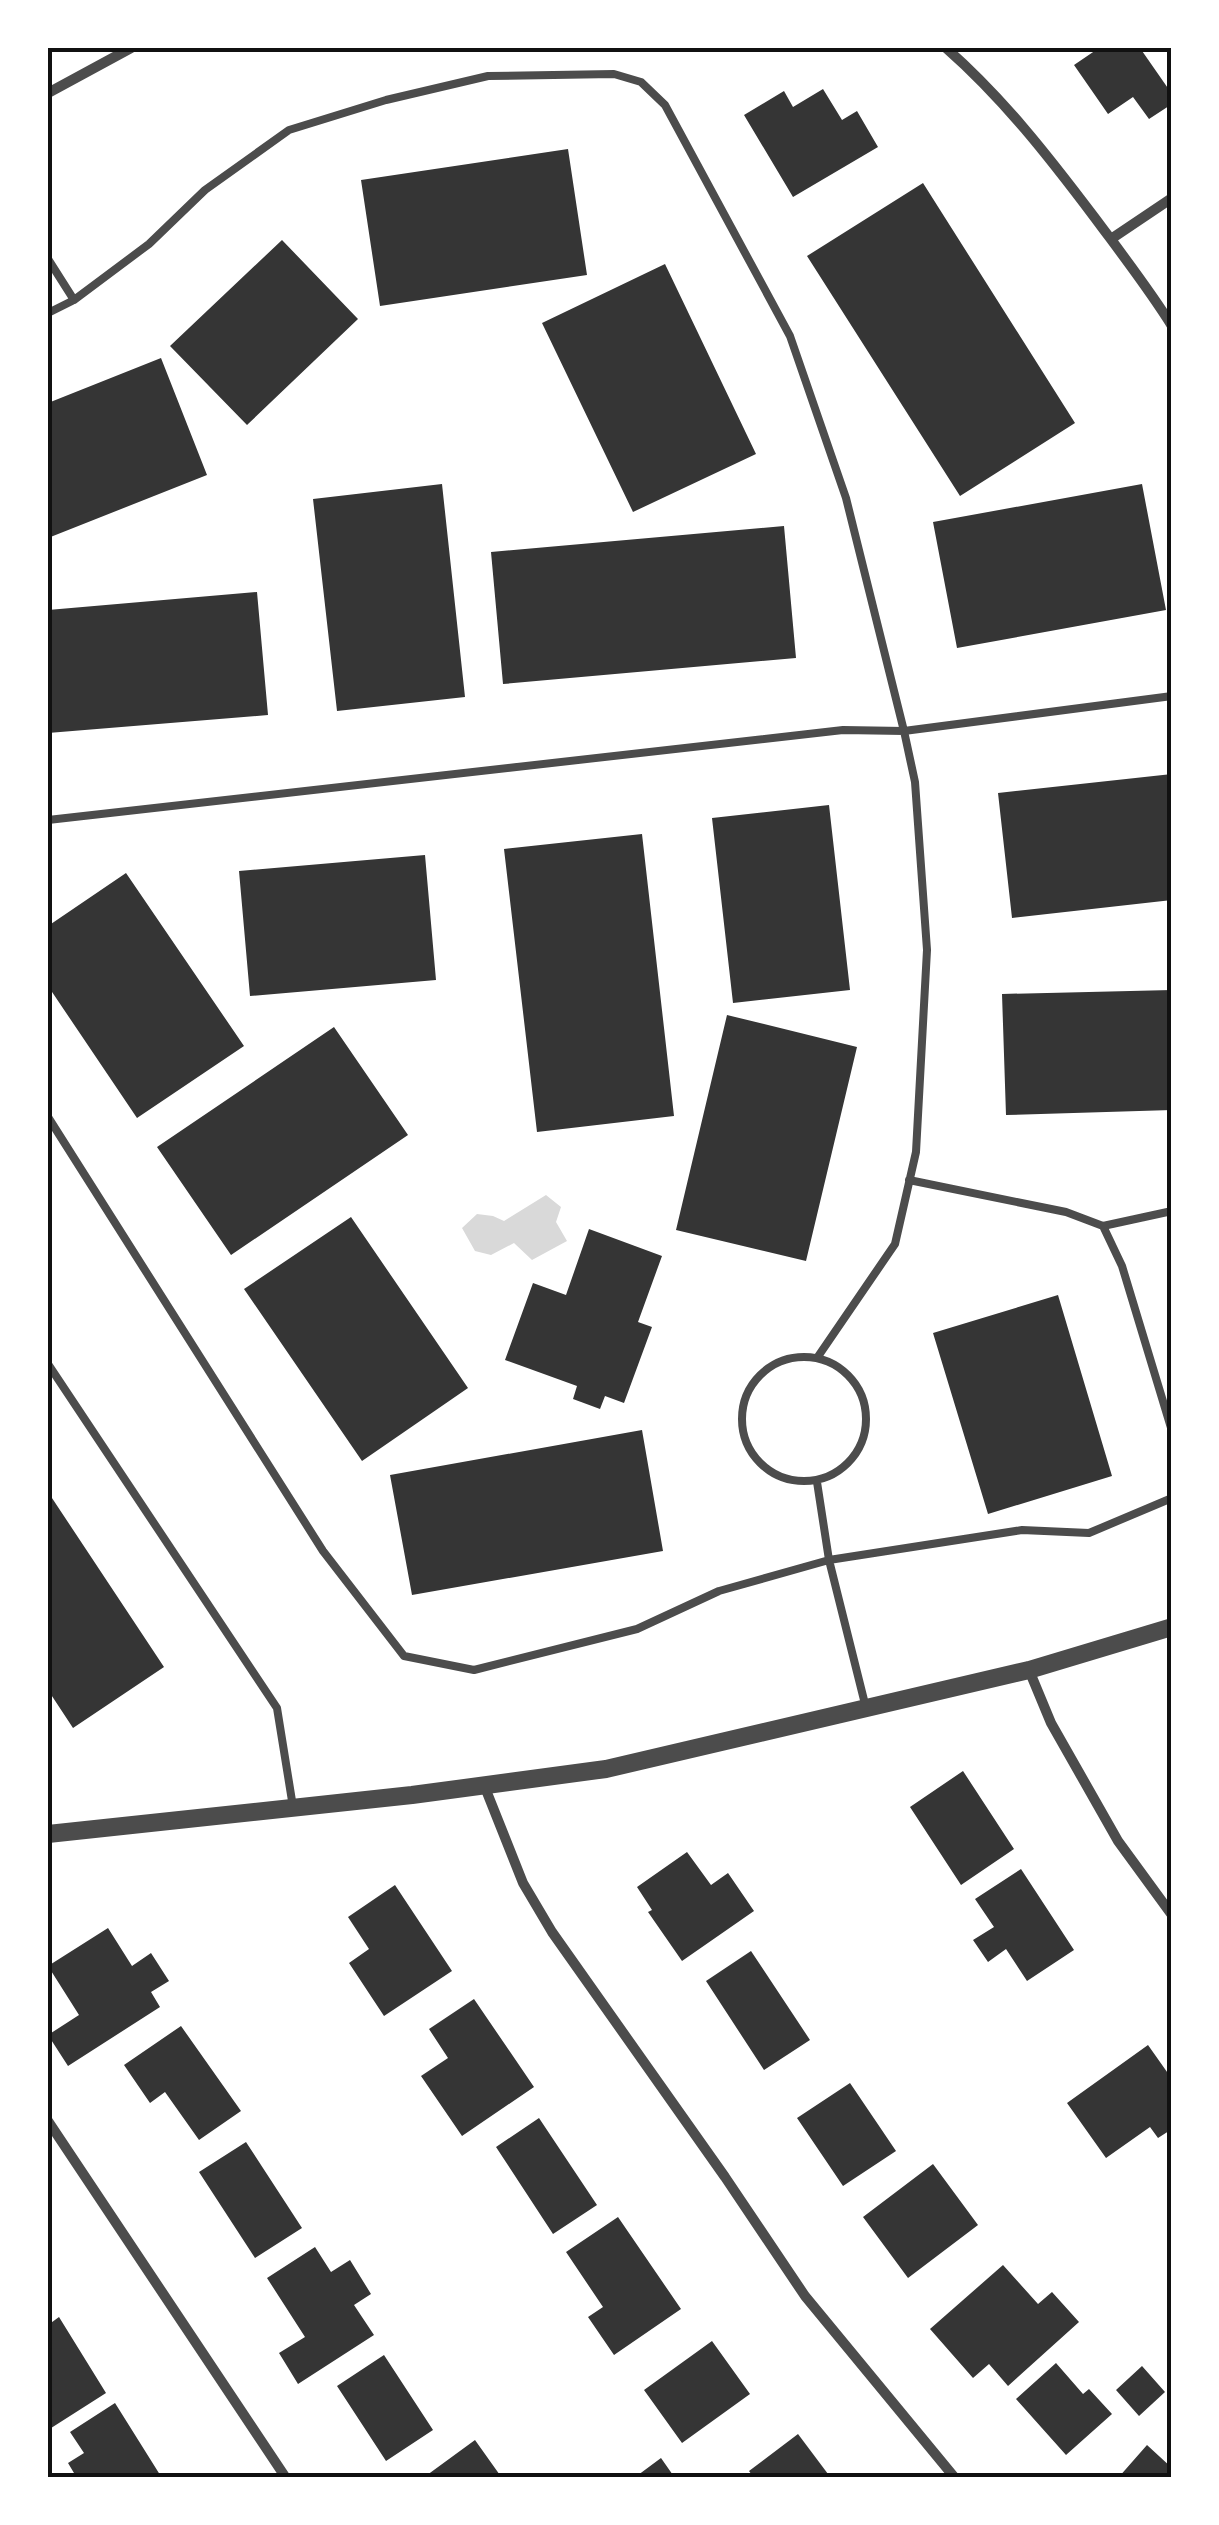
<svg xmlns="http://www.w3.org/2000/svg" width="1219" height="2525" viewBox="0 0 1219 2525" font-family="Poppins,sans-serif">
<rect width="100%" height="100%" fill="#fff"/>
<!-- water -->
<path fill="#d9d9d9" d="M546 1195 561 1207 556 1222 567 1241 532 1260 514 1243 491 1255 475 1251 462 1228 477 1214 493 1216 504 1221Z"/>
<!-- building -->
<path fill="#353535" d="M1099 48H1140L1172 94V104L1149 119 1133 97 1108 114 1074 65Z
M823 89 842 120 857 111 878 147 793 197 744 115 784 91 793 107Z
M568 149 587 275 380 306 361 180Z
M923 183 1075 423 960 496 807 256Z
M282 240 358 319 247 425 170 346Z
M665 264 756 454 633 512 542 323Z
M161 358 207 475 48 538V403Z
M442 484 465 697 337 711 313 499Z
M1142 484 1166 610 957 648 933 522Z
M784 526 796 658 503 684 491 552Z
M257 592 268 715 48 733V610Z
M1172 774V900L1012 918 998 793Z
M829 805 850 990 733 1003 712 818Z
M642 834 674 1116 537 1132 504 849Z
M425 855 436 980 250 996 239 871Z
M126 873 244 1046 137 1118 48 986V926Z
M1172 990V1110L1006 1115 1002 994Z
M727 1015 857 1047 806 1261 676 1230Z
M334 1027 408 1135 231 1255 157 1147Z
M351 1217 468 1388 362 1461 244 1289Z
M589 1229 662 1256 638 1322 652 1327 624 1403 605 1396 600 1409 573 1399 577 1386 505 1360 533 1283 566 1295Z
M1058 1295 1112 1476 988 1514 933 1333Z
M642 1430 663 1551 412 1595 390 1475Z
M48 1492 164 1667 73 1728 48 1690Z
M963 1771 1014 1849 961 1885 910 1807Z
M687 1852 711 1885 728 1873 754 1911 682 1961 648 1912 652 1910 637 1887Z
M1021 1869 1074 1950 1027 1981 1006 1949 988 1962 973 1940 994 1927 975 1899Z
M395 1885 452 1971 384 2016 349 1963 369 1949 348 1917Z
M108 1928 132 1966 151 1953 169 1981 151 1992 160 2007 68 2066 48 2035 79 2015 48 1966Z
M751 1951 810 2040 764 2070 706 1981Z
M474 1999 534 2087 462 2136 421 2076 448 2058 429 2029Z
M181 2026 241 2111 199 2140 165 2092 150 2103 124 2065Z
M1148 2045 1172 2079V2129L1158 2138 1150 2127 1106 2158 1067 2103Z
M850 2083 896 2151 843 2186 797 2118Z
M539 2118 597 2205 553 2234 496 2147Z
M246 2142 302 2228 255 2258 199 2172Z
M933 2164 978 2225 908 2278 863 2217Z
M618 2217 681 2309 614 2355 588 2317 603 2307 566 2252Z
M315 2247 331 2272 350 2260 371 2294 354 2305 374 2335 298 2384 279 2353 305 2337 267 2278Z
M1003 2265 1038 2304 1052 2292 1079 2322 1008 2386 989 2364 973 2378 930 2329Z
M59 2317 106 2393 48 2430V2325Z
M712 2341 750 2394 682 2443 644 2390Z
M384 2355 433 2430 386 2461 337 2386Z
M1056 2363 1083 2394 1089 2389 1112 2414 1066 2455 1016 2399Z
M1142 2366 1165 2392 1139 2416 1116 2390Z
M115 2403 162 2478H77L68 2463 84 2453 70 2432Z
M798 2434 831 2478H754L749 2471Z
M475 2440 502 2478H423Z
M1147 2445 1172 2468V2478H1118Z
M661 2458 675 2478H634Z"/>
<g fill="none" stroke-linecap="round" stroke-linejoin="round">
<!-- service -->
<path stroke="#4c4c4c" stroke-width="8" d="M48 259 74 300
M48 313 74 300 149 244 205 190 289 130 386 100 488 76 614 74 641 82 665 105 790 336 846 498 904 731 915 782 927 950 916 1152 895 1244 817 1358
M48 820 843 730 904 731 1172 696
M48 1117 323 1551 404 1656 474 1670 637 1629 719 1591 829 1560 1022 1530 1089 1533 1172 1498
M909 1180 1066 1212 1103 1226 1122 1266 1172 1431
M1103 1226 1172 1211
M742 1419a62 62 0 1 1 124 0a62 62 0 1 1-124 0Z
M48 1364 277 1708 293 1807
M817 1482 829 1560 866 1708"/>
<!-- minor -->
<path stroke="#4c4c4c" stroke-width="10" d="M946 48C1003 98 1049 157 1095 218 1121 253 1149 289 1172 326
M48 93 131 48
M1111 239 1172 198
M1029 1670 1051 1723 1118 1841 1172 1915
M484 1785 523 1883 552 1932 725 2177 805 2296 955 2478
M48 2121 286 2478"/>
<!-- tertiary -->
<path stroke="#4c4c4c" stroke-width="18" d="M48 1834 412 1795 606 1769 1029 1670 1172 1627"/>
</g>
<!-- border -->
<rect width="1219" height="2525" fill="none" stroke="#ffffff" stroke-width="100"/>
<rect x="50" y="50" width="1119" height="2425" fill="none" stroke="#111" stroke-width="4"/>
</svg>
